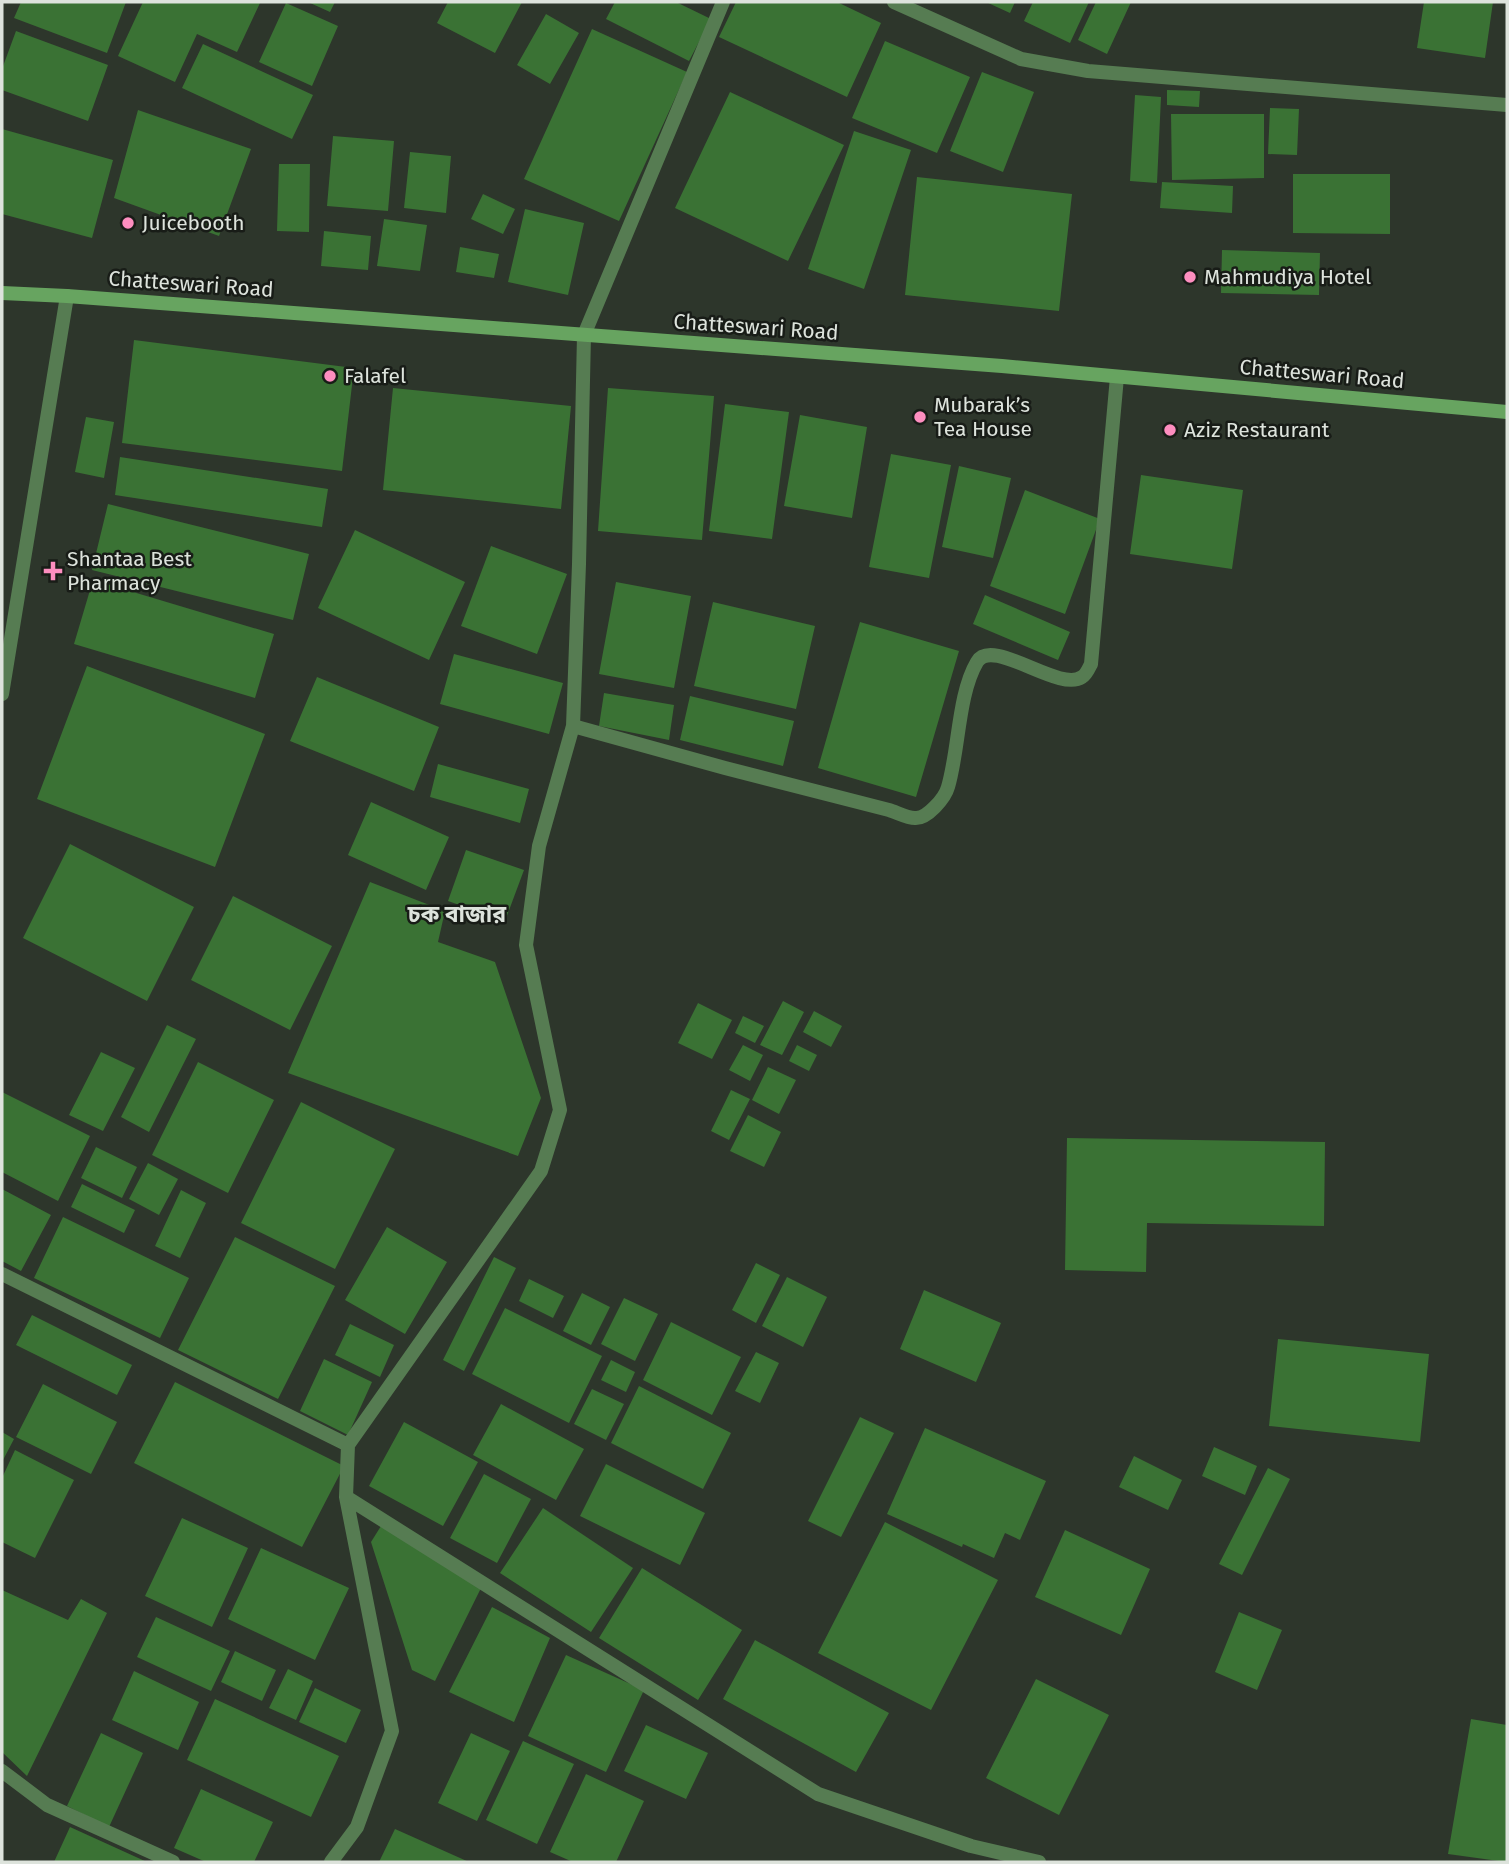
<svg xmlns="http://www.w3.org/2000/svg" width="1509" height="1864" viewBox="0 0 1509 1864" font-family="'Fira Sans','Noto Sans Bengali',sans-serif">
<rect width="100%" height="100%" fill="#2d362b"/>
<!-- building -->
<path fill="#3a7234" d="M21 2H126L107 53 14 18Z
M143 2H257L260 3 237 52 197 34 175 82 118 56Z
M308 2H335L330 12Z
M448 2H522L495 53 437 23Z
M615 2H676L711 19 689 61 606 19Z
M736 2H837L881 23 847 97 719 37Z
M986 2H1015L1010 13Z
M1033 2H1089L1070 43 1024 21Z
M1096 2H1131L1107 54 1078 40Z
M1424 2H1493L1485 58 1417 48Z
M286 3 338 26 312 86 259 62Z
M546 14 579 33 550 84 517 65Z
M592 29 687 72 619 221 524 179Z
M16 31 108 65 88 121 2 90V69Z
M885 41 970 77 937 153 852 118Z
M203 44 313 95 292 139 182 88Z
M982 72 1034 92 1003 172 950 151Z
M1167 90 1200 91 1199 107 1167 105Z
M730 92 844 145 788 261 675 208Z
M1135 95 1161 97 1157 183 1130 181Z
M1270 108 1299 109 1297 155 1268 154Z
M138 110 251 149 219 236 114 198Z
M1171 114H1264V178L1172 180Z
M2 129 113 160 92 238 2 214Z
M854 131 911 150 864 289 808 269Z
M333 136 394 141 388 211 327 206Z
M410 152 451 156 446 213 404 208Z
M279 164H310L309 232 277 231Z
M1293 174H1390V234L1293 233Z
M917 177 1072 194 1059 311 905 295Z
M1162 182 1233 186 1232 213 1160 208Z
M483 194 515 209 503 234 471 219Z
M525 209 584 223 568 295 508 282Z
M384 219 427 225 420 271 377 266Z
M324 231 371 236 368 270 321 266Z
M460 247 499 254 494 278 456 272Z
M1222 250 1320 253 1319 295 1221 293Z
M134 340 354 368 342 471 122 443Z
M393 388 571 406 561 509 383 490Z
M608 388 714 396 702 540 598 531Z
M725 404 789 412 772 539 709 531Z
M800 415 867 427 852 518 784 506Z
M86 417 114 422 104 478 75 472Z
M891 454 951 465 929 578 869 567Z
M120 457 328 489 322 527 115 495Z
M959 466 1011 478 993 558 942 547Z
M1141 475 1243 490 1232 569 1130 554Z
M1025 490 1100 519 1065 614 990 586Z
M108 504 309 554 293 620 92 570Z
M355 530 465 582 429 660 318 608Z
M491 546 567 574 537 654 461 626Z
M93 580 274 634 255 698 74 644Z
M616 582 691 596 674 688 599 674Z
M985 595 1070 632 1058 660 973 624Z
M713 602 815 626 796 709 694 686Z
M860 622 959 651 916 797 818 768Z
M454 654 563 683 549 734 440 704Z
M87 666 265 734 215 867 37 799Z
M317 677 439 727 414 791 290 741Z
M604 693 674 705 669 740 599 726Z
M690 696 794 721 783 766 680 740Z
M438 764 529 789 520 823 430 797Z
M371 802 449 837 426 890 348 855Z
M70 844 194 907 147 1001 23 938Z
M466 850 524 870 505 921 448 901Z
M370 882 445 911 438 942 495 962 541 1098 518 1156 288 1073Z
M233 896 332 946 290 1030 191 980Z
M783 1001 804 1012 782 1055 760 1045Z
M698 1003 732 1020 712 1059 678 1043Z
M814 1011 842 1026 831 1047 803 1032Z
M743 1016 764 1026 755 1043 735 1033Z
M167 1025 196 1039 149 1132 121 1117Z
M743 1045 763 1055 750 1081 729 1070Z
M797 1045 817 1055 809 1071 789 1061Z
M101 1052 135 1068 103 1131 69 1115Z
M198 1062 274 1100 228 1193 152 1155Z
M768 1067 796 1080 779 1114 752 1100Z
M731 1090 750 1099 729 1140 711 1131Z
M2 1092 90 1136 58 1201 2 1172Z
M301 1102 395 1149 335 1269 241 1223Z
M748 1115 781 1132 764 1167 730 1151Z
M1067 1138 1325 1142 1324 1226 1147 1223 1146 1272 1065 1270Z
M96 1147 137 1167 122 1198 81 1178Z
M148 1163 178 1179 159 1215 129 1199Z
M82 1184 135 1210 124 1233 71 1207Z
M2 1189 51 1215 21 1271 2 1261Z
M181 1190 206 1203 180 1258 155 1246Z
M63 1217 189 1278 160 1338 34 1278Z
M387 1227 447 1262 405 1334 345 1300Z
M235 1237 335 1286 278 1399 178 1350Z
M494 1257 516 1268 464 1371 443 1360Z
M756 1263 780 1275 756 1323 732 1310Z
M787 1277 827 1297 803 1347 762 1326Z
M529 1279 564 1296 553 1318 519 1301Z
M924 1290 1001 1323 976 1382 900 1349Z
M582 1293 610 1307 591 1345 563 1331Z
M624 1298 658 1314 635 1361 601 1344Z
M505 1308 602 1356 569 1423 472 1374Z
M32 1315 132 1365 117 1395 16 1345Z
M671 1322 741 1357 712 1415 643 1380Z
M350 1324 394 1345 380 1377 335 1355Z
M1278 1339 1429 1354 1420 1442 1269 1426Z
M756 1352 779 1363 760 1403 735 1391Z
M324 1359 372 1382 348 1435 300 1411Z
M611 1360 635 1372 626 1392 601 1380Z
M175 1382 344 1466 302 1547 134 1463Z
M43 1384 117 1422 91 1474 16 1437Z
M639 1386 731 1433 703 1489 611 1443Z
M592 1389 624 1404 606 1440 574 1424Z
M501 1404 584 1449 556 1500 473 1455Z
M860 1417 894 1433 841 1537 808 1521Z
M404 1422 478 1462 443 1526 369 1486Z
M925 1428 1046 1481 1020 1540 1005 1533 994 1558 963 1544 962 1547 887 1514Z
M2 1432 14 1439 2 1462Z
M1214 1447 1257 1466 1245 1495 1202 1476Z
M15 1450 74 1480 35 1558 2 1542V1478Z
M1134 1456 1182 1480 1168 1510 1119 1487Z
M606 1464 705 1513 680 1565 580 1516Z
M1268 1468 1290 1479 1242 1575 1219 1564Z
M484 1474 531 1499 497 1563 450 1538Z
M543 1508 633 1568 591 1632 500 1573Z
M182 1518 248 1548 212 1627 145 1596Z
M885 1522 998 1580 931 1710 818 1653Z
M381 1526 481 1588 435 1681 412 1670 371 1542Z
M1065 1530 1150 1569 1121 1635 1035 1597Z
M261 1548 349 1588 315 1660 228 1619Z
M642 1568 742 1630 698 1700 599 1638Z
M2 1590 68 1620 81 1599 107 1613 27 1776 2 1752Z
M492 1607 550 1638 514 1722 449 1692Z
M1239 1612 1282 1630 1257 1690 1215 1672Z
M156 1617 230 1651 211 1691 137 1657Z
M755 1640 889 1713 856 1772 723 1699Z
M235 1651 276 1670 262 1701 221 1682Z
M566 1655 644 1690 606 1772 528 1736Z
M288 1669 313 1681 296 1720 269 1708Z
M134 1671 199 1702 178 1750 112 1720Z
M1036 1679 1109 1715 1059 1815 986 1778Z
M315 1688 361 1710 346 1743 299 1722Z
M215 1699 339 1756 311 1817 187 1760Z
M1471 1719 1507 1725 1506 1862 1448 1854Z
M646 1725 708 1753 686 1799 624 1771Z
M101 1733 143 1753 109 1827 67 1806Z
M471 1733 510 1751 477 1821 438 1803Z
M523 1741 574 1764 537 1844 486 1820Z
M586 1774 644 1801 616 1862H573L550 1852Z
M201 1789 273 1822 254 1862H206L174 1848Z
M70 1827 147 1862H54Z
M395 1829 469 1862H379Z"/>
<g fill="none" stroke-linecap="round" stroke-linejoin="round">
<!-- minor -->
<path stroke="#567c52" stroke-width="14" d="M894 2 1021 59 1088 71 1507 105
M2 694 67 296
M573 726 725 768 889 810C896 812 907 818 915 818 927 819 945 798 948 787 959 750 958 694 977 662 992 636 1059 693 1082 677 1086 675 1089 668 1091 664L1117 377
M2 1274 348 1445
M346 1497 818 1794 971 1846 1039 1862
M2 1771 47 1805 173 1862
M331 1862 357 1827 392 1731 346 1497 348 1445 541 1171 560 1110 526 945 539 846 573 726 579 564 584 335 723 2"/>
<!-- secondary -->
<path stroke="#67a460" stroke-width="14" d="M2 293 67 296 1002 366 1507 412"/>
</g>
<!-- markers -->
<g fill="#fd8ebf" stroke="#181c17" stroke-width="2.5">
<circle cx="128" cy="223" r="7"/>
<circle cx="1190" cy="277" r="7"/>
<circle cx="330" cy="376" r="7"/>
<circle cx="920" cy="417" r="7"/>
<circle cx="1170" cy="430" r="7"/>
<path d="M49.5 560.5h7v7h7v7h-7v7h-7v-7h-7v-7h7z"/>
</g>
<g text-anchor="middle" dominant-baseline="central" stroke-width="5" stroke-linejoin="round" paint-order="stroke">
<!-- poi labels -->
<g font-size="21" fill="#dde3dc" stroke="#181c17" text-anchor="start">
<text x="142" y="223">Juicebooth</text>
<text x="1204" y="277">Mahmudiya Hotel</text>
<text x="344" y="376">Falafel</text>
<text x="934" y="405">Mubarak’s<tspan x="934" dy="24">Tea House</tspan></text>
<text x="1184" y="430">Aziz Restaurant</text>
<text x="67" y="559">Shantaa Best<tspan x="67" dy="24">Pharmacy</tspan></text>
</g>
<!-- street labels -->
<g font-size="21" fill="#dde3dc" stroke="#181c17">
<text transform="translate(191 284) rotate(4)">Chatteswari Road</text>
<text transform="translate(756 327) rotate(4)">Chatteswari Road</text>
<text transform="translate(1322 374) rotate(5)">Chatteswari Road</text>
</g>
<!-- neighbourhood labels -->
<g font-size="23" font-weight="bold" fill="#dde3dc" stroke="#181c17">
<text x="457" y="914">চক বাজার</text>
</g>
</g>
<!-- border -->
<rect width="1509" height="1864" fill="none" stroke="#dde3dc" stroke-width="7"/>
</svg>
